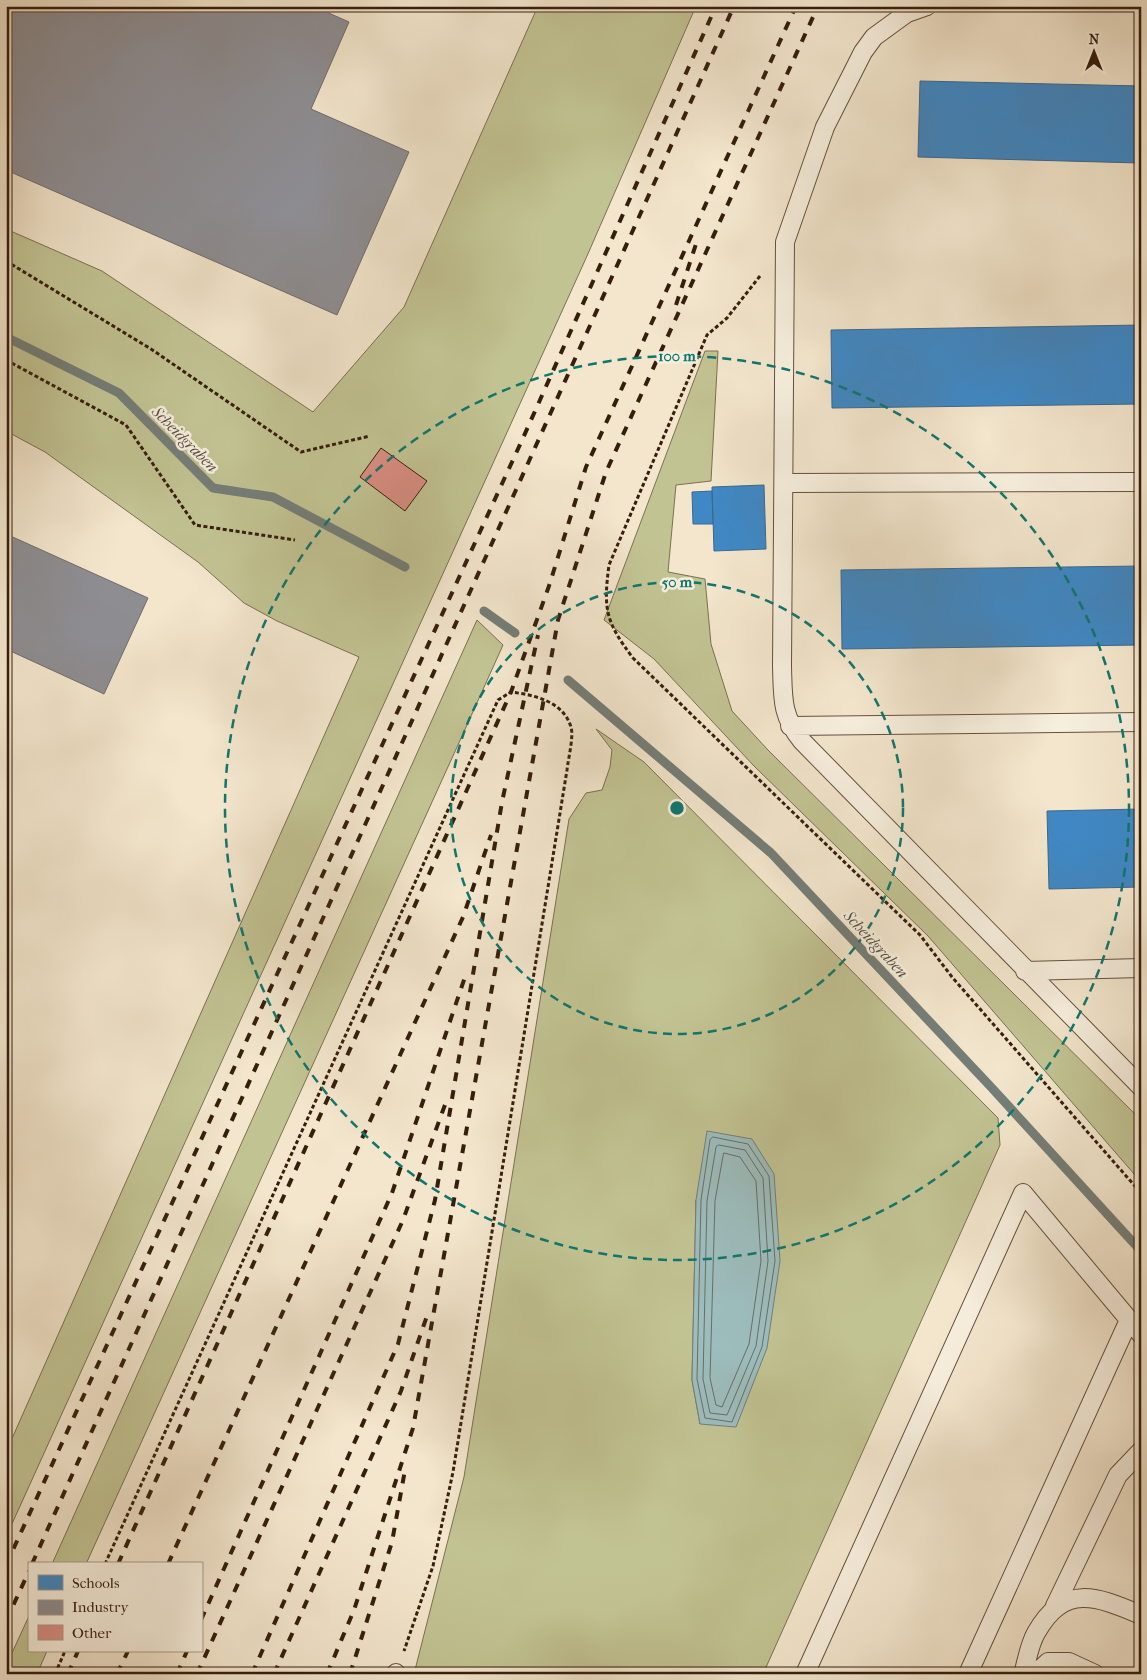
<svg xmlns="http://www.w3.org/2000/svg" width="1147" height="1680" viewBox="0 0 1147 1680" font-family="'IM FELL French Canon',serif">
<rect width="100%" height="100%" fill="#f3e6cd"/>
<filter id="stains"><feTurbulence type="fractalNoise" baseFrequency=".004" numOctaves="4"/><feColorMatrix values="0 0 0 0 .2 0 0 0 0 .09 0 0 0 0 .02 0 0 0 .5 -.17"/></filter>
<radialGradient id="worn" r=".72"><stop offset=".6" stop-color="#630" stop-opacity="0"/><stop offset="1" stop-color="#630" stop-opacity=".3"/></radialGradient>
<!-- green -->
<path fill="#c2c393" stroke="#7c7050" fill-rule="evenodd" d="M538 6H696L587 256 6 1537V1452L359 657 277 621 244 603 198 562 45 452 6 431V229L102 271 313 412 404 307Z
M705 351H718L711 481 676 485 668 572 705 579 711 644 732 711 768 750 1141 1120V1182L928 936 754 766 654 659 604 620Z
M477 620 503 645 467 725 86 1564H52Z
M596 729 644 762 998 1118 1000 1145 763 1674H414L464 1477 569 819 586 793 602 790 610 767 612 750ZM696 1200 700 1424 692 1380Z
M29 1616V1651H47L37 1674H6V1666Z"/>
<!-- water -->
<path fill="#9dbebf" stroke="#747e78" d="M707 1131 752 1139 774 1174 780 1261 767 1348 736 1427 700 1424 692 1380 696 1200Z"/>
<!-- schools -->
<path fill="#3f88c5" stroke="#3c688e" d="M920 81 1141 86 1139 163 918 157Z
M1141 325V404L832 408 831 330Z
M764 485 766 549 714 551 712 487Z
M712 491 713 524H693L692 492Z
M1141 566V645L842 649 841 570Z
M1141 809V887L1049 889 1047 811Z"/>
<!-- industry -->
<path fill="#8d8d92" stroke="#736c6a" d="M6 6H313L349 22 311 109 409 152 337 315 6 170Z
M6 534 148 598 104 694 6 649Z"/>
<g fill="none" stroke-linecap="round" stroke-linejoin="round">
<!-- shore -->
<path stroke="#6a6e66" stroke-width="1" d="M713 1137 748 1144 769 1176 775 1261 762 1347 732 1422 705 1418 697 1379 701 1200 710 1140Z
M719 1145 745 1150 763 1178 768 1261 756 1346 727 1415 710 1413 703 1379 707 1201 716 1147Z
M724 1153 740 1157 756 1181 761 1261 749 1344 722 1407 716 1405 710 1378 715 1201Z"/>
<!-- stream -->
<path stroke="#747e78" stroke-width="9" d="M6 337 119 393 213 488 273 497 405 567
M484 611 515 633
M568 680 771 853 991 1087 1141 1251"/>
</g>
<!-- building -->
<path fill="#da8e83" stroke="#361e0e" d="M381 448 427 481 405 511 360 477Z"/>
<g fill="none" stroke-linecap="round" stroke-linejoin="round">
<!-- lane casing -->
<g stroke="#65503e" stroke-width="20">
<path id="lane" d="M927 6 907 13 874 37 863 52 825 127 785 242 782 666C783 697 781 716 802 741L1141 1087
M785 483 1141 482
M790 726 1141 722
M1025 971 1141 968
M1055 1606 1118 1475 1141 1451
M396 1674V1673
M805 1674 1023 1193 1141 1334
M968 1674 1129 1320
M1023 1674C1027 1661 1029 1645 1036 1633 1064 1583 1096 1596 1141 1615
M1035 1674 1048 1662H1069L1095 1674"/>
</g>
<!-- path -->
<path stroke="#361e0e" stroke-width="3" stroke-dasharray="4 2.5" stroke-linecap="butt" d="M6 261 151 349 301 452 370 436
M760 276 727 318 707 335 609 565C603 610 606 622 633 658L920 935 952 977 1141 1193
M6 360 126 425 195 525 295 540
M105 1564 498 700 511 692C534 695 563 701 571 727 574 736 568 760 567 770L453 1472 433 1566 404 1651
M55 1674 65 1651"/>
<!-- lane -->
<use href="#lane" stroke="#f7efde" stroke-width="18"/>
<!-- rail -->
<path stroke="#361e0e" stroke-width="4" stroke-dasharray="9 9" stroke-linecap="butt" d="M676 305 698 238
M32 1564 734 6
M118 1564 511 692 549 586 586 467 796 6
M168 1564 463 917 491 835
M6 1565 523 438 716 6
M201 1620 392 1193 466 974
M6 1621 29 1571
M68 1674 78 1651
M117 1674 128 1651
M177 1674 187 1651
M197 1674 403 1220 446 1102
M252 1674 398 1344 435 1200 502 802 538 635
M274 1674 401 1391 428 1313
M327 1674 354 1610 413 1428 558 620 606 472 818 6
M350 1674 392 1542 405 1470"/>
</g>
<!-- distance rings -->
<g fill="none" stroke="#0f766e" stroke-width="2.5" stroke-dasharray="9 6">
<circle cx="677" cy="808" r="226"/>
<circle cx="677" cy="808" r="452"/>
</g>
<g text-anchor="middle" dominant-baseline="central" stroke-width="5" stroke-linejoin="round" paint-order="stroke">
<!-- water labels -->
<g font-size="16" font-style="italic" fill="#554e43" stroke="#f7efde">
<text transform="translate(185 439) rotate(45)">Scheidgraben</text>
<text transform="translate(876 944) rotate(47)">Scheidgraben</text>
</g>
</g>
<circle cx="677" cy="808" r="8" fill="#0f766e" stroke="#f7efde" stroke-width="2.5"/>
<g font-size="15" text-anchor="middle" font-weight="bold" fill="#0f766e" stroke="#f7efde" stroke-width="5" stroke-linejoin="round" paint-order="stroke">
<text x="677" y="361">100 m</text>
<text x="677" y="587">50 m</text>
</g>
<!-- margin -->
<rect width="1147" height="1680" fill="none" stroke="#f3e6cd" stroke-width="25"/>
<rect x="8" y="8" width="1132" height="1665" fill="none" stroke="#361e0e" stroke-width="2.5"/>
<rect x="12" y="12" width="1122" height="1655" fill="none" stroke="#361e0e"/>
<!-- legend -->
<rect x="28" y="1562" width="175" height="90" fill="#f7efde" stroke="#aa9b8b"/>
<rect x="38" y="1575" width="25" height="15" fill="#3f88c5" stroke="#aa9b8b"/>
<text x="72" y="1588" font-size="15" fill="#361e0e">Schools</text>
<rect x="38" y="1600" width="25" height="15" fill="#8d8d92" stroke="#aa9b8b"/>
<text x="72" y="1612" font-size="15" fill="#361e0e">Industry</text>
<rect x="38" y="1625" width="25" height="15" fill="#da8e83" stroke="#aa9b8b"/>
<text x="72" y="1638" font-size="15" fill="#361e0e">Other</text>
<!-- north arrow -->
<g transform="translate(1094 52)" stroke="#f7efde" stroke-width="4" paint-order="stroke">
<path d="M0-4L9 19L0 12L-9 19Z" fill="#361e0e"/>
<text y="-8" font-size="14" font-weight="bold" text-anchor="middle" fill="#361e0e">N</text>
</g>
<rect width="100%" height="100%" filter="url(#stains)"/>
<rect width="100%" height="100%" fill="url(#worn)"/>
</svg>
